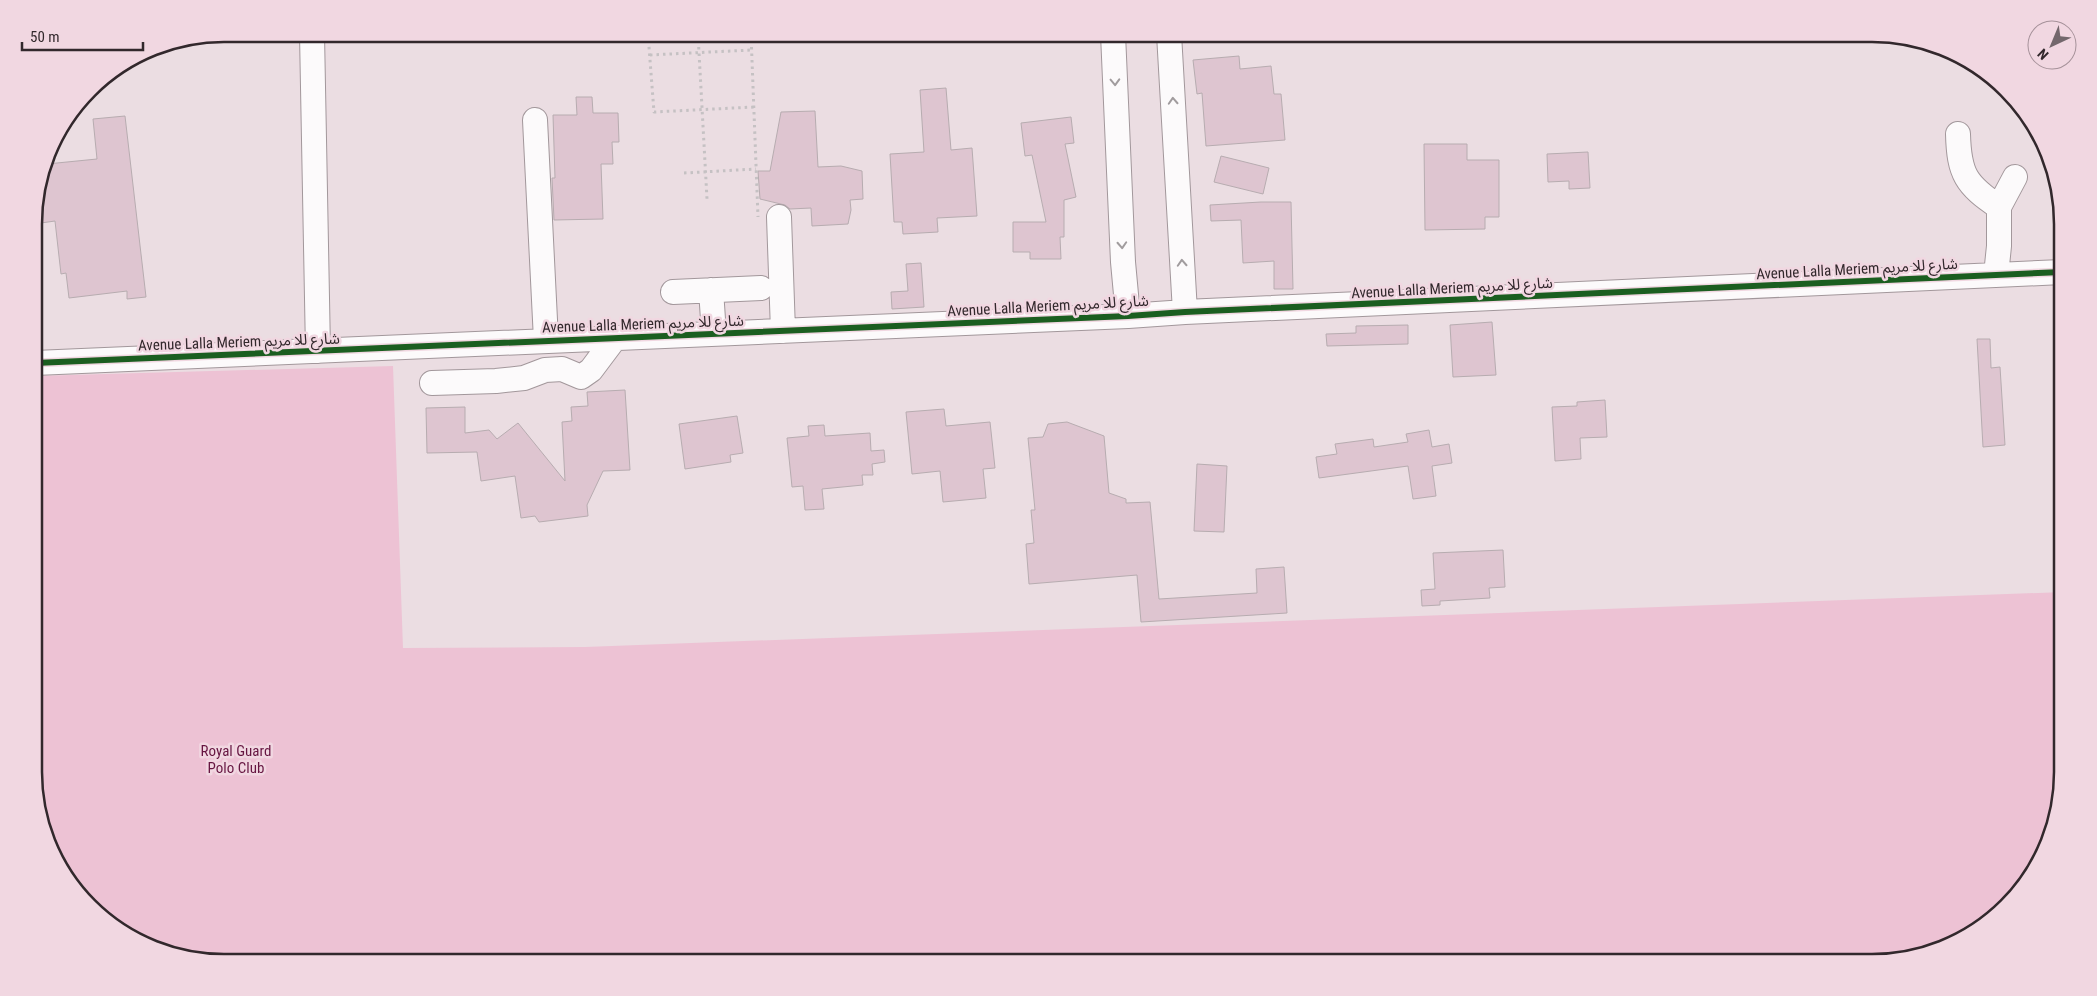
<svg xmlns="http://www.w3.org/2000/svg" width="2097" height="996" viewBox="0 0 2097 996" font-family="'Roboto Condensed','Noto Sans Arabic',sans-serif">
<rect width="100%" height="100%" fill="#ebdde2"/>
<!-- green -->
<path fill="#edc2d4" d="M393 366 403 648 585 647 2063 592V772L2049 845 2016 897 1979 930 1934 952 1885 962H225L151 948 108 923 73 887 48 845 35 797V376Z"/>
<!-- building -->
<path fill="#dec5d0" stroke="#b7acb0" d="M1239 56 1240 69 1271 66 1274 94H1281L1285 140 1206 146 1202 93 1197 94 1193 60Z
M946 88 951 150 972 148 977 216 937 218 938 232 903 234 902 222H894L890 154 924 152 920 90Z
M576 97H592L593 113H618L619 142H612L613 164H601L603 219 554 220 552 178H555L553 115H577Z
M815 111 818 167 841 166 862 171 863 199 850 200 851 210 848 224 812 226 811 208 790 209 785 205 760 199 758 171H770L781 112Z
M125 116 146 297 127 299V291L69 298 66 273 61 274 55 221 34 224V212L47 164 97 159 93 119Z
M1071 117 1074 143 1065 144 1076 197 1064 200V237H1060L1061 259H1030V252H1013V222H1046L1032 155 1025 156 1021 123Z
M1424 144H1467V160H1499V217H1485V229L1425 230Z
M1588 152 1590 188 1569 189V181L1548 182 1547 154Z
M1221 156 1269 168 1263 194 1214 182Z
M1261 202H1291L1293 289H1274V261L1243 263 1241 220 1211 221 1210 205Z
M921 263 924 307 892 309 891 292 908 291 906 264Z
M1492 322 1496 375 1453 377 1450 325Z
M1408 325V344L1327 346 1326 334 1356 333V326Z
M1977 339H1990L1991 368 2000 367 2005 445 1983 447Z
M625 390 630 470 603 471 587 505 588 516 539 522 535 516 521 518 515 476 481 481 477 452 427 453 426 408 465 407V433L489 430 497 439 518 423 565 481 562 422 572 421 571 407 588 406 587 392Z
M1605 400 1607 437 1580 438 1581 459 1555 461 1552 407 1577 406V402Z
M944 409 946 426 990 422 995 468 983 469 986 498 943 502 940 471 912 474 906 412Z
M737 416 743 453 730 455 731 462 685 469 679 424Z
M1067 422 1104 436 1109 493 1126 499V503L1150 502 1159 599 1257 593 1256 569 1284 567 1287 613 1141 622 1137 575 1029 584 1026 544 1034 543 1031 510H1035L1028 438 1043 437 1048 424Z
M824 425 825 436 870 433 871 451 884 450 885 462 872 464 873 475H862L863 485 822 489 824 509 805 510 803 486 792 487 787 438 809 436 808 426Z
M1429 430 1432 447 1449 444 1452 463 1432 466 1436 496 1413 499 1408 466 1319 478 1316 457 1337 454 1335 444 1373 439 1374 447 1408 442 1406 434Z
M1197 464 1227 466 1224 532 1194 531Z
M1503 550 1505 587 1489 588 1490 598 1440 601V605L1422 606 1421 590 1435 589 1433 553Z"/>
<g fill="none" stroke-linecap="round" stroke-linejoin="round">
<!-- minor casing -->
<g stroke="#a2979b" stroke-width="26">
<path id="minor" d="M312 34 318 351
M1113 34 1123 262 1128 316
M1169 34 1185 312
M535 120 546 340
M1958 134C1959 174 1966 185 1999 207
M779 217 783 331
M1996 275 1999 246V207L2015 177
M711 290 714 334
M673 292 761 288
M35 363 1128 316 1185 312 2062 272
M432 383 496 381 524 378 545 370 562 369 581 377 591 370 615 338"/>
</g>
<!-- path -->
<path stroke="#c5c1c3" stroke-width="3" stroke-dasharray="2.5 4" stroke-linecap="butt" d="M648 34 654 112 754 107
M698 34 707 199
M751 34 758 217
M650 55 751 50
M684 173 756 169"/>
<!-- minor -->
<use href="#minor" stroke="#fcfafb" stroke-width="24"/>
<!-- cycleway casing -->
<g stroke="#f1d7e1" stroke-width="9">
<path id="cycleway" d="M35 363 1128 316 1185 312 2062 272"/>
</g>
<!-- cycleway -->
<use href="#cycleway" stroke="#1b5e20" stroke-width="6"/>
</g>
<!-- one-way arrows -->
<defs><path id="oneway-chevron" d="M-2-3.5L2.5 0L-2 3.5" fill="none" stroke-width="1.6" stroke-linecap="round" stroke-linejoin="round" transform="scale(1.25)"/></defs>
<g stroke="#a19c9e">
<use href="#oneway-chevron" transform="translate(1115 82) rotate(88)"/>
<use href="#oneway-chevron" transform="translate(1173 101) rotate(-93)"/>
<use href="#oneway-chevron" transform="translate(1122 245) rotate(87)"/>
<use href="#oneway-chevron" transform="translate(1182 263) rotate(-93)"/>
</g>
<g text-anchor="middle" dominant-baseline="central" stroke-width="5" stroke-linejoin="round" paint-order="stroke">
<!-- street labels -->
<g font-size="15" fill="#32282c" stroke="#f1d7e1">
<text transform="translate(1857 269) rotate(-3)">Avenue Lalla Meriem شارع للا مريم</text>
<text transform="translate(1452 288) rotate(-3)">Avenue Lalla Meriem شارع للا مريم</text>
<text transform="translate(1048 306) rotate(-3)">Avenue Lalla Meriem شارع للا مريم</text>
<text transform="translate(643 324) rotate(-2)">Avenue Lalla Meriem شارع للا مريم</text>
<text transform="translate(239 342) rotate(-2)">Avenue Lalla Meriem شارع للا مريم</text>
</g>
<!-- park labels -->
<g font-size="15" fill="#661541" stroke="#f1d7e1">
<text x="236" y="751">Royal Guard<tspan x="236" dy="17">Polo Club</tspan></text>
</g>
</g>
<!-- crop -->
<path d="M0 0H2097V996H0ZM224 42H1872A182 182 0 0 1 2054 224V772A182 182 0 0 1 1872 954H224A182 182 0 0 1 42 772V224A182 182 0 0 1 224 42Z" fill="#f1d7e1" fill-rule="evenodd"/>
<path fill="none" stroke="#32282c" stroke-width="2.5" d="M224 42H1872A182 182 0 0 1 2054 224V772A182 182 0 0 1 1872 954H224A182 182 0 0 1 42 772V224A182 182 0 0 1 224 42Z"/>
<!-- north arrow -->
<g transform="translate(2052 45) rotate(224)"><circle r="24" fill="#f1d7e1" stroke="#a59199"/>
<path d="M0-4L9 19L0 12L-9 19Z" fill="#73676c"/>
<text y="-8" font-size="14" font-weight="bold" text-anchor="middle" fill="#32282c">N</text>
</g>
<!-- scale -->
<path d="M22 42v8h121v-8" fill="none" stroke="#32282c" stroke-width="2.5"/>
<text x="30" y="42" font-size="15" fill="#32282c" stroke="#f1d7e1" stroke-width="4" paint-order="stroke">50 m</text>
</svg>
